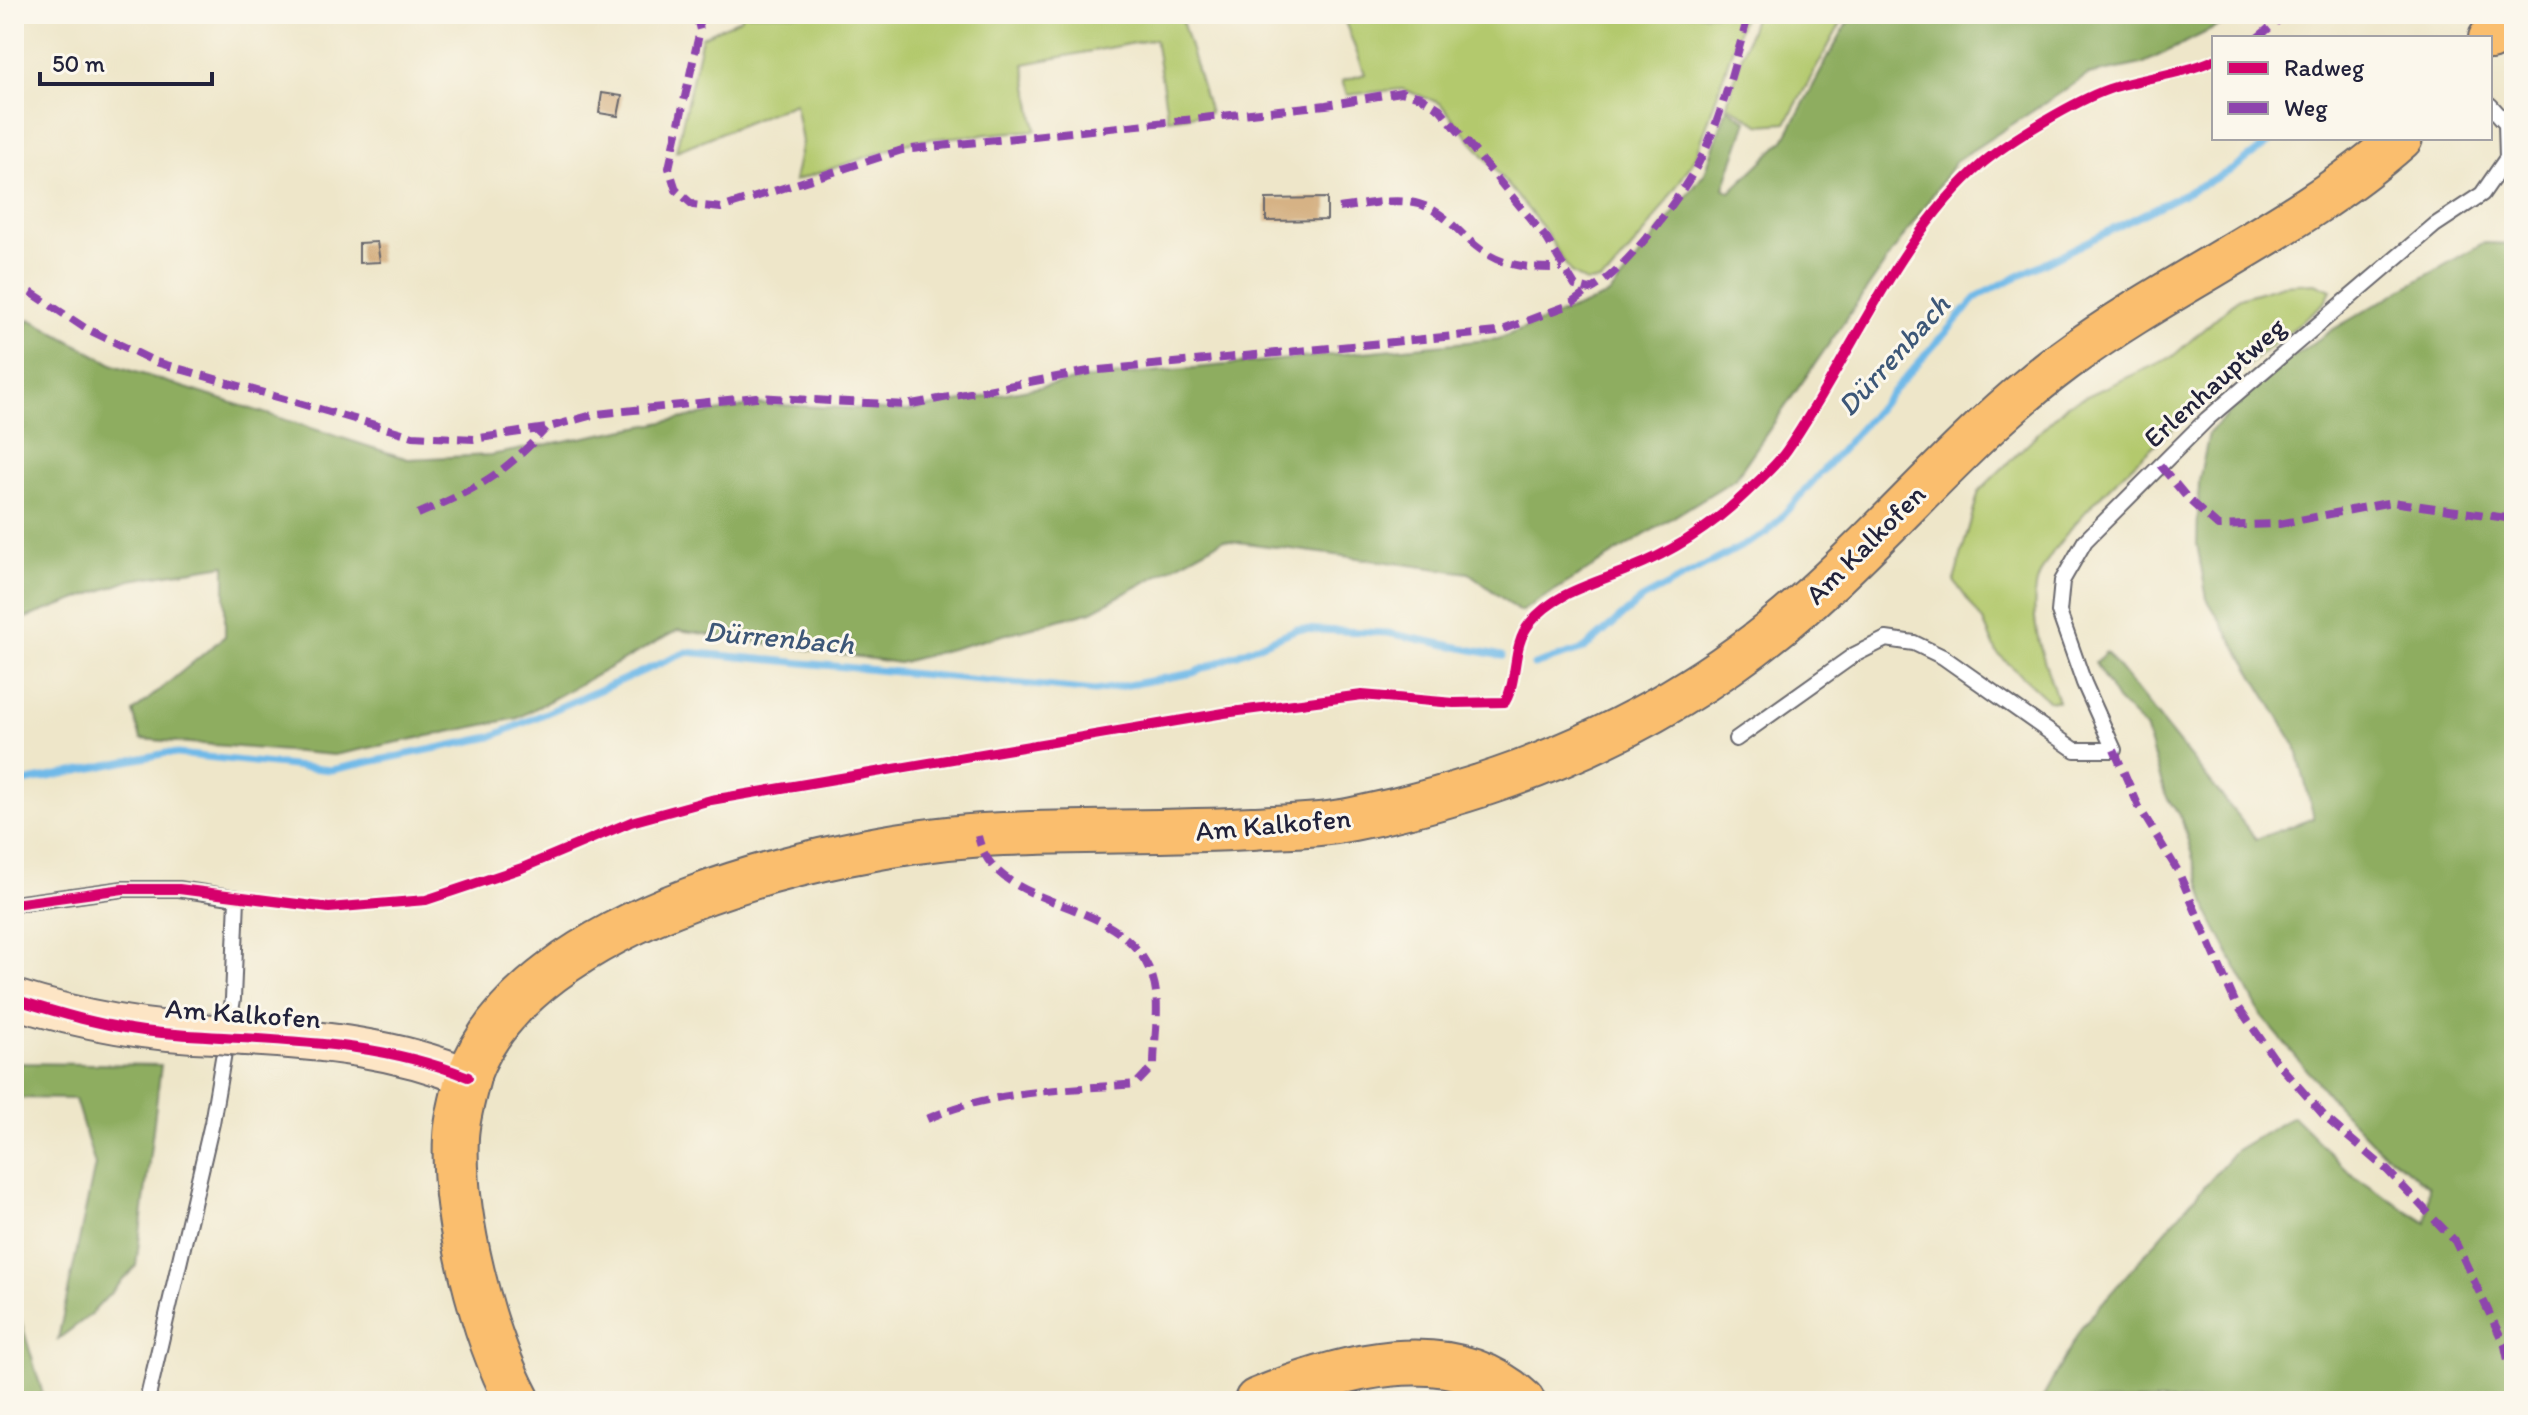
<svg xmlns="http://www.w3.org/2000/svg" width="2528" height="1415" viewBox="0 0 2528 1415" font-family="Itim,sans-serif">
<rect width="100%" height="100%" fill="#fbf7ec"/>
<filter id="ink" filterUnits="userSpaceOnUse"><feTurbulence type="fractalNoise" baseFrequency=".0125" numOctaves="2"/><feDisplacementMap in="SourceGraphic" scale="16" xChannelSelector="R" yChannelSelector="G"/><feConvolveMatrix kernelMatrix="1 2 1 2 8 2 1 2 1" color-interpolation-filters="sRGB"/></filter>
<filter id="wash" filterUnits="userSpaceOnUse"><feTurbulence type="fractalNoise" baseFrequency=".006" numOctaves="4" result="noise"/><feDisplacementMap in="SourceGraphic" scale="32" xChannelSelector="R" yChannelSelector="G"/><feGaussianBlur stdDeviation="1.8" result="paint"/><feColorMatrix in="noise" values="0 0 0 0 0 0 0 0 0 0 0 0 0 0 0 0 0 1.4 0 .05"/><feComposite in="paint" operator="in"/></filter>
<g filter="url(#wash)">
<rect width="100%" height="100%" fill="#eee6c9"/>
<!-- green -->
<path fill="#b3c96d" stroke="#6a7654" stroke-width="2" d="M743 14H1180L1210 113 1168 119 1155 39 1024 64 1036 130 918 140 794 181 802 142 795 103 676 151 702 37 740 19Z
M1342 14H1744L1696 157 1645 233 1610 274 1600 281 1586 282 1571 273 1541 225 1440 103 1402 89 1347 95 1342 81 1365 74Z
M1755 14H1846L1786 123 1760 125 1727 104Z
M2315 283 2331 290 2325 302C2264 354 2047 518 2036 588 2029 626 2046 666 2058 701L2048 700 1997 653 1983 621 1954 581 1979 491 2067 405 2172 357 2239 298 2283 285Z"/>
<!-- forest -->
<path fill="#8ead60" stroke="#58684e" stroke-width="2" d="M1866 14H2243L2142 64 2088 75 1956 161 1735 479 1520 612 1469 573 1223 540 1092 611 899 663 678 630 518 718 334 755 141 739 133 712 225 636V565L131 580 14 622V341L30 319 114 365 408 459 491 455 758 404 906 411 1090 378 1498 339 1609 295 1705 173 1727 107 1747 121 1724 188 1730 192 1784 140 1847 23Z
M2483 243 2514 244V1401H2041L2082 1326 2235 1151 2293 1116 2351 1174 2426 1223 2429 1186 2378 1148 2335 1103 2261 1015 2209 915 2182 820 2165 794 2145 728 2117 700 2095 663 2106 652 2256 839 2314 818 2296 746 2207 599 2197 544 2199 481 2209 433 2269 373 2332 330Z
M14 1063 161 1065 136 1266 90 1315 58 1339 95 1165 75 1099 14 1098Z
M14 1298 45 1401H14Z"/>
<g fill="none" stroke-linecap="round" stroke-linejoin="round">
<!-- stream -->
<path stroke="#70b9e8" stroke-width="7" d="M1534 665 1584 649 1642 599 1767 533 1978 296 2232 170 2275 138
M14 784 167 753 331 770 491 737 687 652 1095 691 1193 673 1297 629 1388 633 1502 656"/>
</g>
<g id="blocks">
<!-- building -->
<path fill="#d6b285" d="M602 93 622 96 618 116 599 113Z
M1327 198V220L1266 221V199Z
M377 242 380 262 359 263V243Z"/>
</g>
</g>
<g filter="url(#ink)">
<use href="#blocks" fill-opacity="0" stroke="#69676d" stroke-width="2"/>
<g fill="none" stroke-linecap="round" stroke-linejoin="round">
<!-- lane casing -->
<g stroke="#69676d" stroke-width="18">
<path id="lane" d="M1736 739 1854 655 1886 639 1914 643 1943 657 2075 750H2114L2084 683 2059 612 2062 581 2085 541 2207 419 2435 225 2482 194 2507 158 2506 123 2490 105
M14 904 123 889H179L237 898 233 999 212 1123 147 1401"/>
</g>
<!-- secondary casing -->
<g stroke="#69676d" stroke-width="42">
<path id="secondary" d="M14 999C81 1020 146 1032 216 1034
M245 1036C322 1040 396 1048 468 1077"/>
</g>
<!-- primary casing -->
<g stroke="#69676d" stroke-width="46">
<path id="primary" d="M2490 38 2508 14
M468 1077C526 915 831 845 983 835 1073 830 1163 833 1252 828 1286 826 1320 826 1353 819 1520 785 1675 719 1803 605 1893 526 1968 432 2065 360 2173 280 2301 227 2401 138"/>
</g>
<!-- highway casing -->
<g stroke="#69676d" stroke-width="48">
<path id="highway" d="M468 1077C463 1097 457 1117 456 1137 452 1215 482 1333 518 1401
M1257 1401C1336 1368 1450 1334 1522 1401"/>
</g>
<!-- lane -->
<use href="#lane" stroke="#fff" stroke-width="14"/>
<!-- secondary -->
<use href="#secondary" stroke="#fde5c5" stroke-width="38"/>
<!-- primary -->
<use href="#primary" stroke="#fabe6e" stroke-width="42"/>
<!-- highway -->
<use href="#highway" stroke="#fabe6e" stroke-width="44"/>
<!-- secondary-bridge casing -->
<g stroke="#69676d" stroke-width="42" stroke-linecap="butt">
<path id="secondary-bridge" d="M216 1034 245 1036"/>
</g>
<!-- secondary-bridge -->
<use href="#secondary-bridge" stroke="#fde5c5" stroke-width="38"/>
<!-- quiet -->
<path stroke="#8e44ad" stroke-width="8" stroke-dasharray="16 8" stroke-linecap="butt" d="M696 14 700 30 669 168 676 190 693 205 721 208 902 150 1326 105 1401 92 1421 97 1440 109 1547 239 1575 286 1590 290C1623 274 1683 195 1700 160 1723 116 1734 62 1749 14
M2257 38 2286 14
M1339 208C1365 205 1394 197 1419 204 1447 212 1461 237 1484 252 1507 268 1535 268 1562 268
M14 276 20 285 85 328 156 362 413 436 474 439 546 428 596 414 756 397 906 405 1089 371 1497 332 1569 305 1590 290
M2160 465 2189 500 2218 526 2279 524 2392 502 2514 519
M418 514C476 489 504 475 546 428
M2114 750 2139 807 2178 871 2235 1002 2276 1061 2326 1118 2388 1171 2455 1241 2505 1346 2514 1388
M927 1119C992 1090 1066 1090 1136 1084L1154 1065C1154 1039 1161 1003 1153 979 1125 891 996 917 978 836"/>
<!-- cycleway casing -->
<g stroke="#fbf7ec" stroke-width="15">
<path id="cycleway" d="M14 904 123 889H179L329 908 426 900 522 868 631 822 711 800 1224 713 1362 695 1454 703 1505 702C1519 678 1511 646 1530 623 1555 592 1594 584 1629 569 1672 552 1712 526 1745 494 1759 480 1776 466 1787 450 1851 358 1897 236 1984 162 2012 139 2075 101 2109 89 2144 77 2180 75 2214 60
M14 999C62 1014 112 1029 162 1033 267 1042 369 1037 468 1077"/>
</g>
<!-- cycleway -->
<use href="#cycleway" stroke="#d6006c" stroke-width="10"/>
</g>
</g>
<g text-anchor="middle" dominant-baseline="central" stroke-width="6" stroke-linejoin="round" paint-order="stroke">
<!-- street labels -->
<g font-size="28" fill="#22223b" stroke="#fbf7ec">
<text transform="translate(2214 382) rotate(-42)">Erlenhauptweg</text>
<text transform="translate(1865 544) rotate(-45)">Am Kalkofen</text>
<text transform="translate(1273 824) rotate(-5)">Am Kalkofen</text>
<text transform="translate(243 1013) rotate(4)">Am Kalkofen</text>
</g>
<!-- water labels -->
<g font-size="30" font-style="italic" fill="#3d5778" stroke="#fbf7ec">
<text transform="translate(1893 355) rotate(-48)">Dürrenbach</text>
<text transform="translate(779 637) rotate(5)">Dürrenbach</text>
</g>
</g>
<!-- margin -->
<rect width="2528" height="1415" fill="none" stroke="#fbf7ec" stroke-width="48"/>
<!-- legend -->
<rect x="2212" y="36" width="280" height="104" fill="#fbf7ec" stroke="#a4a2a5" stroke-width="2"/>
<rect x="2228" y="62" width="40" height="12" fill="#d6006c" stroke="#a4a2a5" stroke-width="2"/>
<text x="2284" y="76" font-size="24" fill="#22223b">Radweg</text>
<rect x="2228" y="102" width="40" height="12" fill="#8e44ad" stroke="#a4a2a5" stroke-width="2"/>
<text x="2284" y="116" font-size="24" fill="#22223b">Weg</text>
<!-- scale -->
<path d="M40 72v12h172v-12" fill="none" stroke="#22223b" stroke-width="4"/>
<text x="52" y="72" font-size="24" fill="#22223b" stroke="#fbf7ec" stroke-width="6" paint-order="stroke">50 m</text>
</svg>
